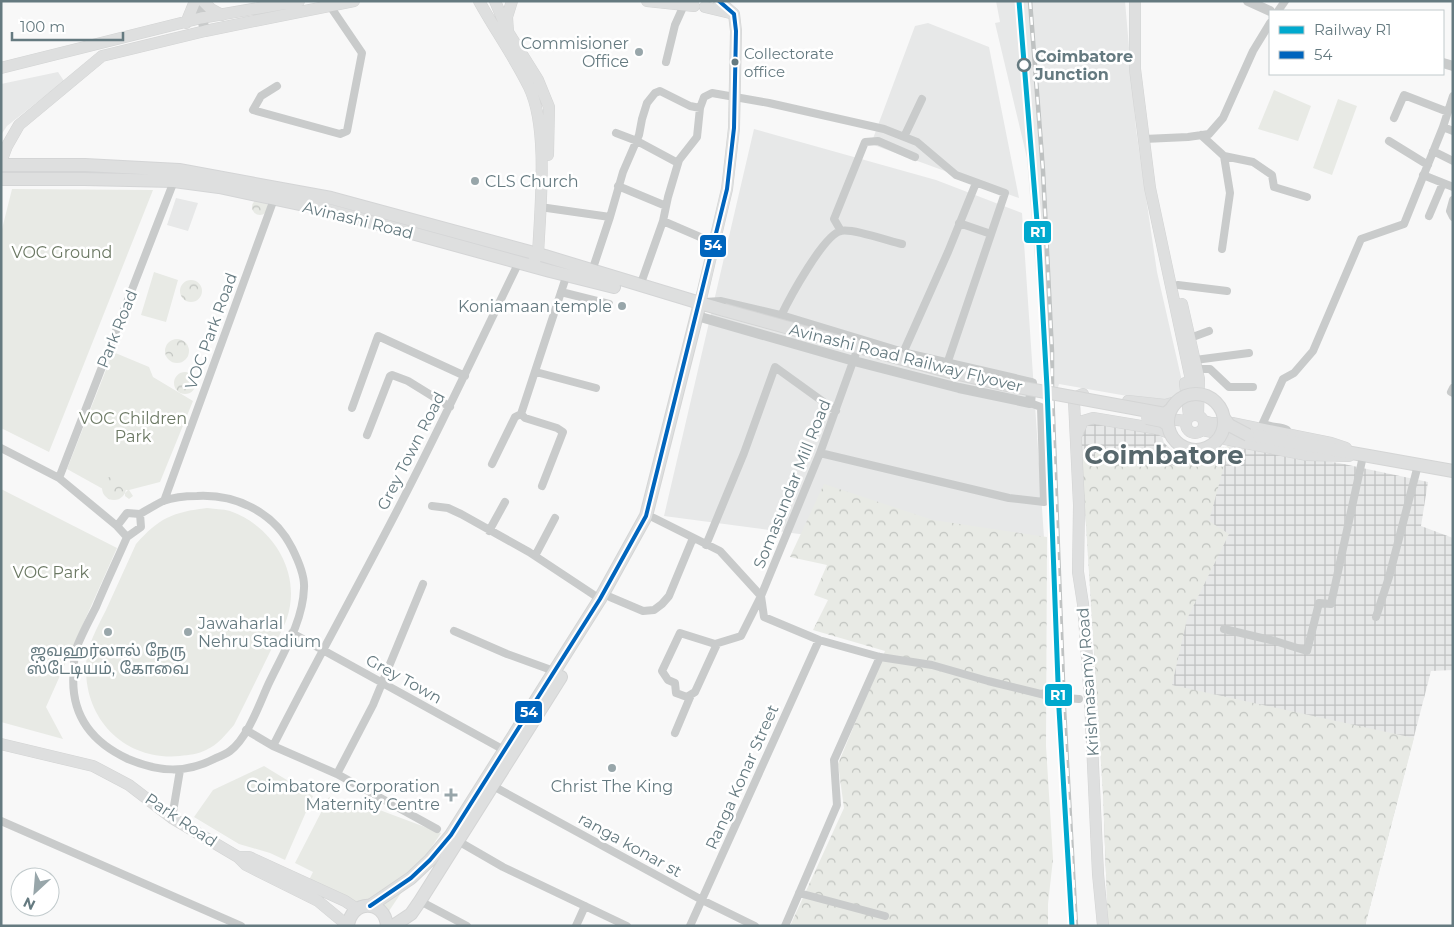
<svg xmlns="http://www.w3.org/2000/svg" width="1454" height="927" viewBox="0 0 1454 927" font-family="Montserrat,'Noto Sans Tamil',sans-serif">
<defs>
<pattern id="industrial-grid" width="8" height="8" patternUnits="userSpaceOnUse" patternTransform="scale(1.25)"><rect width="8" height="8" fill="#e7e8e8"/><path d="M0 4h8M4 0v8" fill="none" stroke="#bfc1c1"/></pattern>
<pattern id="forest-crowns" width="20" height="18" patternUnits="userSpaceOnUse" patternTransform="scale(1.25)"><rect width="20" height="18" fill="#e8eae5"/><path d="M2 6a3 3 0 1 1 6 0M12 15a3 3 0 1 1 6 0" fill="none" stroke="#c0c3bf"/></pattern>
</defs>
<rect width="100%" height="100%" fill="#f8f8f8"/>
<!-- built -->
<path fill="#e7e8e8" d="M996 1H1125L1136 129 1157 272 1184 390 1167 403 1059 384 1057 391 1045 387 1027 158 995 23 1000 22Z
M928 23 989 47 1019 198 871 144 915 26Z
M58 72 64 81 7 126 1 135V84Z
M754 129 936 180 1022 213 1046 567 664 516Z
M176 198 198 203 188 231 167 225Z"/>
<!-- industrial -->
<path fill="url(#industrial-grid)" d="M1093 422 1157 432 1162 436 1164 443 1178 456H1204L1220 447 1225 448 1230 444 1310 459 1339 463 1428 482 1421 526 1453 538V670L1431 671 1365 926H1108L1103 794 1080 430Z"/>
<!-- green -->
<path fill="#e8eae5" d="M1274 90 1311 106 1298 141 1258 129Z
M1338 99 1357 106 1332 175 1313 168Z
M12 189 153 190 49 452 1 428V233Z
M154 272 178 280 166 322 141 315Z
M113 352 149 367 153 377 193 401 160 482 129 490 133 496 129 499 125 496V493L128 490 103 489 67 469Z
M1 489 117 548 46 707 63 739 1 722Z
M207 508C214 509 223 509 230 511 273 526 302 573 287 618 283 630 276 641 270 652 258 677 246 701 234 725 226 734 218 745 206 750 199 754 188 755 180 756 126 761 85 721 86 667 86 647 97 628 106 610 116 588 126 566 136 544 159 518 173 512 207 508Z
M264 766 313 796 285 860 270 853 239 844 194 817 213 790Z
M329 797 348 808 353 800 441 833 387 914 372 912 308 882 313 872 295 863Z"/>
<!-- forest -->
<path fill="url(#forest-crowns)" d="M252 207a8 8 0 1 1 16 0a8 8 0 1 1-16 0Z
M180 291a11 11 0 1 1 22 0a11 11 0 1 1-22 0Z
M165 351a12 12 0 1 1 24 0a12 12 0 1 1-24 0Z
M174 383a11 11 0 1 1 22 0a11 11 0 1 1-22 0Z
M1230 444 1209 521 1229 534 1187 619 1172 685 1414 738 1365 926H1108L1103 794 1082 459 1095 461V453L1177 466 1178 456H1204L1220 447 1225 448Z
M102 488a12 12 0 1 1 24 0a12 12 0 1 1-24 0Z
M824 484 933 520 1047 537 1046 746 1053 859 1048 904V926H790L844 808 838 764 885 651 813 630 828 600 814 595 827 565 790 557Z"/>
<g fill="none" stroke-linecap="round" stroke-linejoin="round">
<!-- secondary casing -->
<g stroke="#d3d4d4" stroke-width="12">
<path id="secondary" d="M203 1 211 9 222 15
M479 1C495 30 515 58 529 87 549 128 540 209 538 255L531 265
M495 1 505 25
M512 1 507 17 508 32 538 80 549 107 548 155
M647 1 694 6
M1135 1V69L1150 188 1194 394
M705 7 730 13
M186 23 195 1
M1 68 201 18 299 1
M1 162 7 146 19 125 102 56 205 31 354 1
M700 303 727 189 734 128 736 31 734 14 719 1
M1182 304 1199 379 1198 415
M1185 383 1189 416
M1083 394 1076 397 1074 401 1079 505 1078 572 1083 604 1090 699 1098 874 1103 926
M1128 401 1165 405 1176 402
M1186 424a9 9 0 1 1 18 0a9 9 0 1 1-18 0Z
M1170 419 1185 421
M1204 421 1211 423H1232L1331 443 1346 448
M1202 430 1212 432 1225 439 1307 455 1349 456
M1077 434 1083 421 1093 418 1159 429 1171 434
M1 744 93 766 129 785 172 818 238 857 246 865 318 901 347 925
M238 857H249L345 901 357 909"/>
</g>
<!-- primary casing -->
<g stroke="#d4d5d6" stroke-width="14">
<path id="primary" d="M1 165H85L179 170 331 198 545 256 700 303
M1 179H84L174 181 219 187 328 210 550 271 614 287"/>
</g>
<!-- trunk casing -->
<g stroke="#d4d5d5" stroke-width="14">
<path id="trunk" d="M1222 433 1229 431 1453 471
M370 906 411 878 430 860 451 835 600 599 646 516 700 303 724 310
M348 926C351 899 385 899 387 926
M393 926 411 914 420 901 561 677"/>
</g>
<!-- minor -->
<path stroke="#c9cbcb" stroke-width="8" d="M1278 11 1285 1
M666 62 675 25 684 5
M277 86 261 96 253 110 340 134 347 131 362 53 330 6
M1394 118 1404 95 1448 112
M1443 127 1453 131
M616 133 637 141 678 163
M1201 135 1224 156 1253 162 1272 175 1274 187 1307 197
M904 137 922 99
M1144 139 1188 137 1209 134 1223 118 1253 51 1270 23
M1389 141 1428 165
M1433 151 1453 161
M1423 175 1453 187
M618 186 666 206
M1453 200 1450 211 1453 217
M547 208 610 217 623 172 639 135 642 119 647 103 655 93 660 91 690 106 700 108 704 97 712 93 769 103 884 129 917 142 956 175 1005 193 947 364
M1429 216 1443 183
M663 221 714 243
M959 223 991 234
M841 231 834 219 865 142 878 141 915 157
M1222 249 1230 193 1224 156
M592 271 610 217
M1178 285 1227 291
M640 286 663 221 668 197 679 160 697 137 700 108
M561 292 609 304
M781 316C789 299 824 234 841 231 851 228 889 241 902 244
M1190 338 1209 331
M903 353 948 252 976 183
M1195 360 1249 353
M1197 369H1210L1229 387H1253
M536 372 596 388
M1453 388 1451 392 1453 393
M352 408 378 336 465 376
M1286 434 1287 430C1279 425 1272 429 1263 423L1283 379 1294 373 1313 351 1361 239 1404 224 1443 127 1453 96
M367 435 390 376 392 375 408 381 450 407
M1 448 59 478 117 526 127 537
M820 453 1009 498 1044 502 1041 407 1030 403
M492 464 515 417 521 414
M59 478 174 181
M542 486 563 432 557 428 525 418 521 414 567 274
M164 501 274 199
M432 506 448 508 461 514 529 552 600 599
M654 518 720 551 761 596
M117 526 127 513 140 514
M489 531 505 502
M127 537C117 560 106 583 96 607 89 621 80 637 75 652 74 657 74 663 74 668 69 711 89 741 128 759 159 772 186 774 216 758 221 756 226 754 230 751 248 737 259 705 268 685 282 655 303 622 304 588 305 575 298 560 292 548 274 512 236 494 197 496 186 496 174 497 163 501 155 505 147 510 140 514
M127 537 141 527 140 514
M706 545 744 453 775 367 836 411
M535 556 555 518
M761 596 764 617 819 640 880 657 932 665 988 681 1053 697 1079 699
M610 597 643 611 654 610 662 604 669 596 693 538
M1376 617 1389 577 1418 465
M1224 629 1275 641 1307 651 1319 603 1331 604 1363 456
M454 631 507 654 554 671
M292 633 504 750
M717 644 695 692 687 697 676 693 675 683 668 680 662 671 680 633 715 644 741 636 761 596 820 453 859 345
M246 730 273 746 337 774 437 829
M675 733 691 695
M273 746C315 663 360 583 402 501 443 422 480 342 519 262
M337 774 373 705 423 584
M493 786 702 900 755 926
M172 818 180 770
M1 821 241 926
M458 841 503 867 627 926
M799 893 885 916
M420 901 467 926
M576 926 585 906
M690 926 819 640
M785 926 837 805 834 760 880 657"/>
<!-- tertiary -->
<path stroke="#c9cbcb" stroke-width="10" d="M198 1 205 31
M1248 1 1270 11
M1443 63 1453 66
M697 316 854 361 959 388 1030 403 1032 383 903 353 781 316 721 302 705 303"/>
<!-- secondary -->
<use href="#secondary" stroke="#dedfdf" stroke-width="11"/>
<!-- primary -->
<use href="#primary" stroke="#dedfdf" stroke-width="12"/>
<!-- trunk -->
<use href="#trunk" stroke="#dedfdf" stroke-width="12"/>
<!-- rail casing -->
<g stroke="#bfc2c2" stroke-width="4.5">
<path id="rail" d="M1019 1 1034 191
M1030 1 1043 171 1052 352V389L1064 708 1076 926"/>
</g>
<!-- rail -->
<use href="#rail" stroke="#fff" stroke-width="2.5" stroke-dasharray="8" stroke-linecap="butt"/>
<!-- trunk-bridge casing -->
<g stroke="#d4d5d5" stroke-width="14" stroke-linecap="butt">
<path id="trunk-bridge" d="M724 310 950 372 1002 384 1165 414 1171 409
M1168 422a28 28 0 1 1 56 0a28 28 0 1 1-56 0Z
M1147 418 1162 421 1168 425
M1224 418 1229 425 1248 435"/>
</g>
<!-- trunk-bridge -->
<use href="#trunk-bridge" stroke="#dedfdf" stroke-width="12"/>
<!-- bus-1 casing -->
<g stroke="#fff" stroke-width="8">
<path id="bus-1" d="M370 906 411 878 430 860 451 835 600 599 646 516 727 189 734 128 736 31 734 14 719 1"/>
</g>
<!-- bus-1 -->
<use href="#bus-1" stroke="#0065bd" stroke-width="4"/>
<!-- rail-1 casing -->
<g stroke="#fff" stroke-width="9">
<path id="rail-1" d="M1019 1 1039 246 1047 387 1059 709 1072 926"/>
</g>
<!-- rail-1 -->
<use href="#rail-1" stroke="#00a9ce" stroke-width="5"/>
</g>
<!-- markers -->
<g fill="#98a6aa" stroke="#fff" stroke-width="2">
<circle cx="639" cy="52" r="5"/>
<circle cx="475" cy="181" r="5"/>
<circle cx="622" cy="306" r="5"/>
<circle cx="108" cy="632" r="5"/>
<circle cx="188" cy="632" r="5"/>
<circle cx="612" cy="768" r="5"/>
<path d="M448.5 787.5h5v5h5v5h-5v5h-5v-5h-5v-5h5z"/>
</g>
<circle fill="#657a80" stroke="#fff" stroke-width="2" cx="735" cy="62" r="4.5"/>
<circle fill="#fff" stroke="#657a80" stroke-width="2.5" cx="1024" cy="65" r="6"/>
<g text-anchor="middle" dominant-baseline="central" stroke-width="5" stroke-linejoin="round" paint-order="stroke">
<!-- bus labels -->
<g font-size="15" fill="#657a80" stroke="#fff" text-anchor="start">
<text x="744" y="53">Collectorate<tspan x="744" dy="18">office</tspan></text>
</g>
<!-- poi labels -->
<g font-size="16" fill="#657a80" stroke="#fff" text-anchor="end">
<text x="629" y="43">Commisioner<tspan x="629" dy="18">Office</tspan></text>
<text x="485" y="181" text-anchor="start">CLS Church</text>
<text x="612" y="306">Koniamaan temple</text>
<text x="198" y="623" text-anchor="start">Jawaharlal<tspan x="198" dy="18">Nehru Stadium</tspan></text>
<text x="108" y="650" text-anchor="middle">ஜவஹர்லால் நேரு<tspan x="108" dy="18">ஸ்டேடியம், கோவை</tspan></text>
<text x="440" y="786">Coimbatore Corporation<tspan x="440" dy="18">Maternity Centre</tspan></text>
<text x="612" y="786" text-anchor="middle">Christ The King</text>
</g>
<!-- stop labels -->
<g font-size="16" font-weight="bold" fill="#657a80" stroke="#fff" text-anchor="start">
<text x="1035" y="56">Coimbatore<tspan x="1035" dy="18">Junction</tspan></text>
</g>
<!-- street labels -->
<g font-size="16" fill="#657a80" stroke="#fff">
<text transform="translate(358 220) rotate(14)">Avinashi Road</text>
<text transform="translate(117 329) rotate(-68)">Park Road</text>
<text transform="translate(211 331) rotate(-70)">VOC Park Road</text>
<text transform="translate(906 358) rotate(14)">Avinashi Road Railway Flyover</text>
<text transform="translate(411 451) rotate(-63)">Grey Town Road</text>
<text transform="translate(792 484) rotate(-68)">Somasundar Mill Road</text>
<text transform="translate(404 679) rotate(29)">Grey Town</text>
<text transform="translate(1088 682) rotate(-94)">Krishnasamy Road</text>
<text transform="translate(742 777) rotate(-66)">Ranga Konar Street</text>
<text transform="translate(181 820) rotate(34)">Park Road</text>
<text transform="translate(630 845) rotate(29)">ranga konar st</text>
</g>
<!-- park labels -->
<g font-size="16" fill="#6c7964" stroke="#fff">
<text x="62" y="252">VOC Ground</text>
<text x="133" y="418">VOC Children<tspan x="133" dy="18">Park</tspan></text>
<text x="51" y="572">VOC Park</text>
</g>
<!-- town labels -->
<g font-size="26" font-weight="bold" fill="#57676c" stroke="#fff">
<text x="1164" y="455">Coimbatore</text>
</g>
</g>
<g stroke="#fff" stroke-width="2">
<rect x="1023" y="220" width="29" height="24" rx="5" fill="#00a9ce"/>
<rect x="699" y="234" width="28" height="24" rx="5" fill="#0065bd"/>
<rect x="1044" y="683" width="29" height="24" rx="5" fill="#00a9ce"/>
<rect x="514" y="700" width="29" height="24" rx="5" fill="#0065bd"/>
</g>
<g font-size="14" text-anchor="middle" font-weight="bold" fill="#fff">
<text x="1038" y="237">R1</text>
<text x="713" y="250">54</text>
<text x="1058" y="700">R1</text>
<text x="529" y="717">54</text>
</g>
<!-- border -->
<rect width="1454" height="927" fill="none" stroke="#657a80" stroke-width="5"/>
<!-- legend -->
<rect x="1269" y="10" width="175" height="65" fill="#ffffff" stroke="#c1cacc"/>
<rect x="1279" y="26" width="25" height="8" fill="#00a9ce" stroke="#c1cacc"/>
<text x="1314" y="35" font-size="15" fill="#657a80">Railway R1</text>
<rect x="1279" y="51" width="25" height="8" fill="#0065bd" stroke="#c1cacc"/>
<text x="1314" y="60" font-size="15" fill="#657a80">54</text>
<!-- north arrow -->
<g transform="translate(35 892) rotate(206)"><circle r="24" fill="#ffffff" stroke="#c1cacc"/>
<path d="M0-4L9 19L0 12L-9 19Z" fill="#98a6aa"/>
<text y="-8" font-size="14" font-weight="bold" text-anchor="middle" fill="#657a80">N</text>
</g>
<!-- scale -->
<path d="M12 32v8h111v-8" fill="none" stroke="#657a80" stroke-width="2.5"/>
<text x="20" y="32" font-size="15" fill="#657a80" stroke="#ffffff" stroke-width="4" paint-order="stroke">100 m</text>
</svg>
